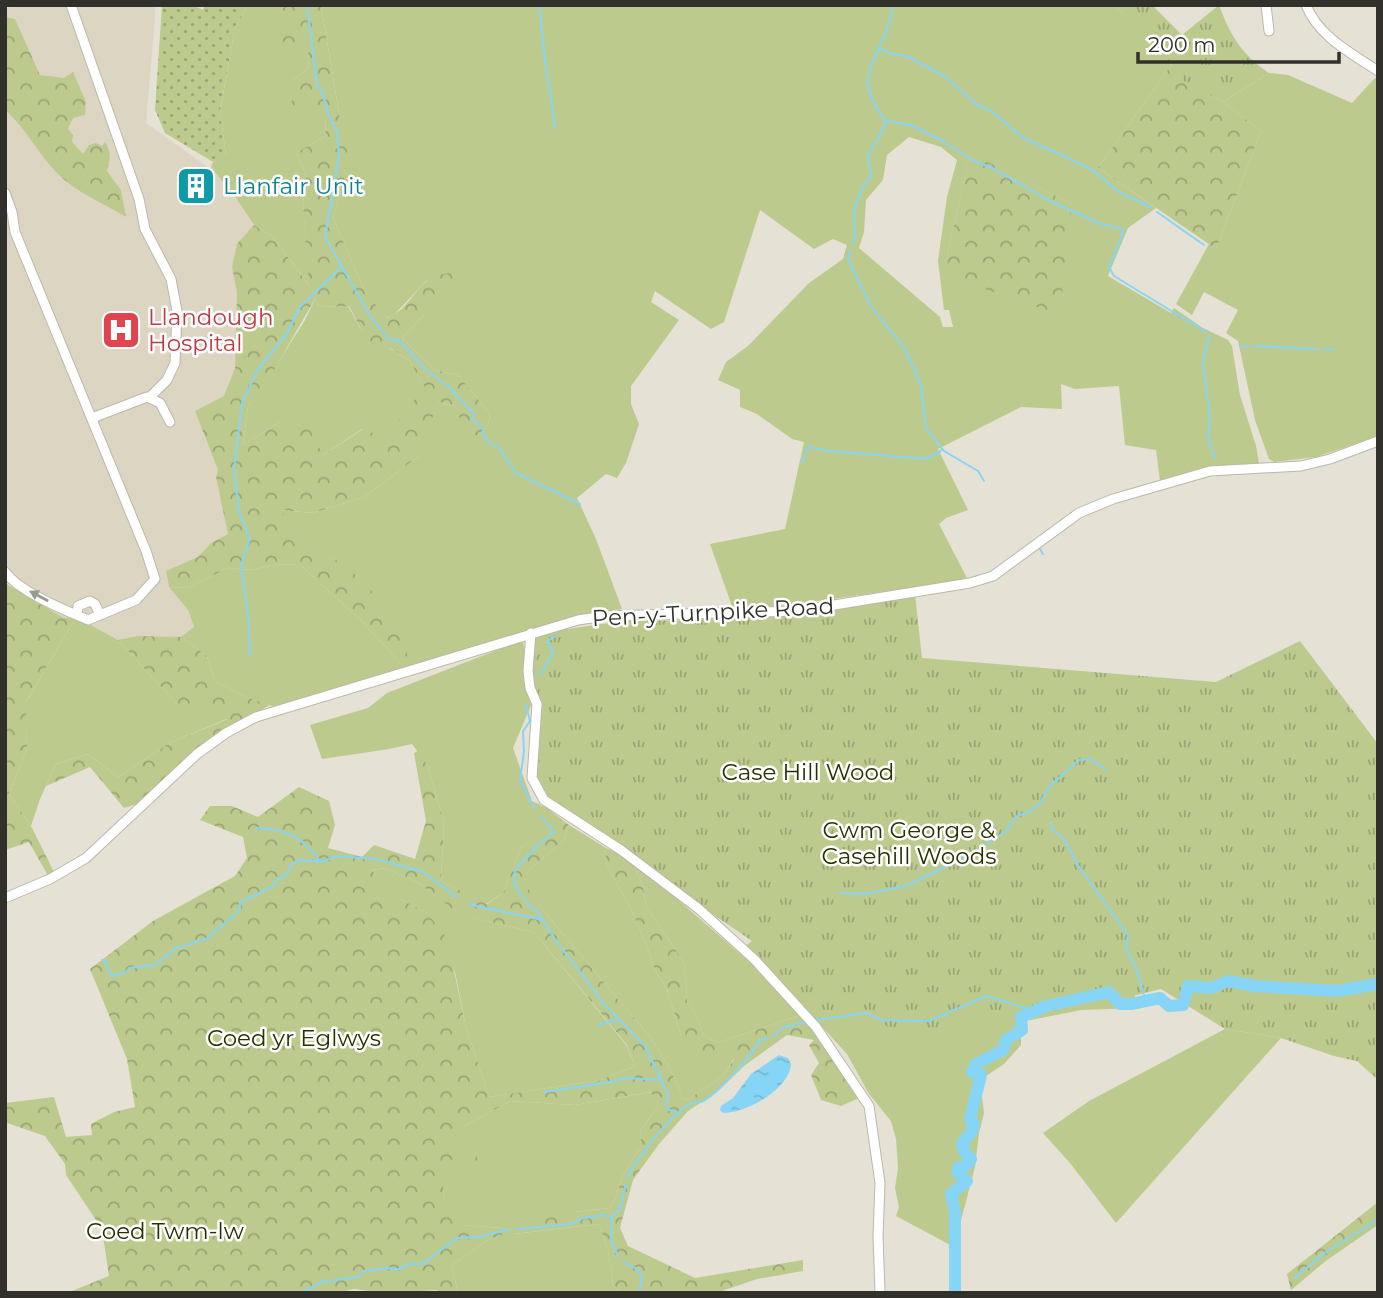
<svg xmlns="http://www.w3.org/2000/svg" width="1383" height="1298" viewBox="0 0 1383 1298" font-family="Montserrat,sans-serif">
<defs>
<pattern id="forest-crowns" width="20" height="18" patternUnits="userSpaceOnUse" patternTransform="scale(1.75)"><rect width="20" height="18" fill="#bdca8e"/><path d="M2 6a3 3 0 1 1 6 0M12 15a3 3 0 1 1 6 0" fill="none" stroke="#9aa474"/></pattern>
<pattern id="park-tufts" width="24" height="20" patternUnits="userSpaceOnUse" patternTransform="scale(1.75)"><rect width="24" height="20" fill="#bdca8e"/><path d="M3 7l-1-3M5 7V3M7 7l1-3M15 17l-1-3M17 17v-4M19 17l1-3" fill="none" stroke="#9aa474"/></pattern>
<pattern id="garden-dots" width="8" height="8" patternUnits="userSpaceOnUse" patternTransform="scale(1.75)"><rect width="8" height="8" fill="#bdca8e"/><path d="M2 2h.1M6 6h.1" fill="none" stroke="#9aa474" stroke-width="1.8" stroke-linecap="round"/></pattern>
<pattern id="water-ripples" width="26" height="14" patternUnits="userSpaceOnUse" patternTransform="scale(1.75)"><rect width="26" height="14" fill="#87d5f6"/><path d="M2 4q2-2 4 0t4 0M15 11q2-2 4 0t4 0" fill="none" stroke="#75b7d3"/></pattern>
</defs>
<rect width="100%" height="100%" fill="#e5e1d5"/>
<!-- built -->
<path fill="#dcd5c2" d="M12 5H156L146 123 219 175 254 225 238 244 232 267 237 293 235 368 225 396 195 411 218 470 216 477 229 534 211 543 198 557 166 572 169 587 188 610 194 628 181 637 137 636 118 640 76 617 64 618 5 581V11Z"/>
<!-- grass -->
<path fill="#bdca8e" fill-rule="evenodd" d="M248 5H285L279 15 308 50 309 68 292 81 326 116 325 136 296 153 306 176 303 205 310 286 272 236 254 225 233 194 211 167 213 162 226 155 220 112 235 28Z
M321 5H1114L1172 64 1098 168 1156 208 1128 228 1108 276 1171 313 1174 308 1203 328 1228 340 1232 346 1240 395 1256 446 1259 463 1229 467 1215 465 1160 481 1156 450 1125 445 1119 386 1075 389 1061 384 1062 409 1021 407 938 449 968 510 946 518 939 524 968 580 796 604 733 609 710 544 785 529 804 442 792 439 757 414 740 407V390L718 380 726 362 748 346 809 283 843 259 847 245 833 239 814 249 760 210 724 322 711 329 655 291 651 302 679 320 631 386V404L639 424 626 463 617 478 606 474 577 498 596 539 622 609 570 619 275 707 246 697 215 681 207 656 181 637 194 627 188 610 169 587 187 588 228 568 252 570 271 565 299 564 363 622 401 664 339 561 294 545 281 510 313 513 364 497 419 456 362 429 323 455 280 422 243 445 248 406 274 369 305 320 315 299 319 307 348 306 362 331 410 361 420 380 438 402 455 406 478 436 488 425 490 414 458 375 435 370 402 338 424 315 427 280 394 315 385 318 364 290 333 218 344 180 340 119ZM909 137 941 147 957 160 947 197 938 261 944 310H949L953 327H943L940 317 859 248 864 232 866 200 883 180 887 155ZM970 154 1072 204 945 265Z
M1269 73 1288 75 1352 103 1375 78 1378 79V436L1316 457 1274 462 1269 459 1255 420 1238 341 1226 333 1238 310 1204 292 1192 315 1176 304 1209 244 1216 249 1261 131 1223 102Z
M76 617 118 640 176 703 229 718 171 742 118 777 88 754 56 764 40 799 31 826 9 794 27 748 25 704Z
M523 640 531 705 513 748 532 801 547 808 560 828 522 846 503 893 486 904 441 881 444 822 427 764 412 744 389 749 322 759 310 725 368 708 387 693Z
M569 825 606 848 605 862 631 909 648 949 655 970 667 989 681 1036 734 1058 723 1076 689 1099 684 1100 669 1067 651 1038 547 915 523 883 530 869 563 841Z
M631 859 753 965 801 1015 717 1043 703 1035 697 1017 687 1002 685 964 646 906 643 887Z
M385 868 419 883 461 915 534 932 627 1046 635 1066 601 1080 489 1097 466 1027 455 972 427 913 384 891 372 870Z
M747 945 1130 968 1137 1008 1081 1010 1021 1022V1045L1004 1064 980 1080 984 1113 979 1133 975 1167 954 1247 896 1216 899 1207 895 1188 898 1168 896 1139 891 1121 869 1094 847 1054Z
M1225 1029 1281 1038 1116 1223 1070 1163 1043 1133 1089 1101Z
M652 1092 659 1105 640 1131 641 1146 623 1175 615 1200 610 1208 574 1212 514 1234 599 1224 608 1250 613 1285 621 1293H455L457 1289 452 1265 489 1239 504 1234 502 1228 460 1225 447 1209 441 1179 453 1147 466 1125 511 1101 575 1105Z"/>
<!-- forest -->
<path fill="url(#forest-crowns)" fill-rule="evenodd" d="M285 5H321L340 119 352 133 344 180 333 218 364 290 386 318C420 306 412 269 464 273L466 281 424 315 402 338 435 370 458 375 490 414 488 425 478 436 465 431 455 406 435 401 420 380 410 361 390 348 378 351 362 331 349 306 319 307 315 299 274 370 248 406 243 445 280 422H306L323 455 363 429 385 438 415 399 429 401 434 413 419 456 364 497 313 513 282 510 294 544 339 561 368 586 396 621 408 656 401 664 363 622 299 564 271 565 252 570 228 568 187 588 169 587 166 571 198 557 211 543 228 534 216 477 218 470 195 411 224 396 235 368 237 293 232 267 237 244 254 225 272 236 309 285 303 205 306 176 296 153 325 136 326 117 292 106V81L309 68 308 51 290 50 277 38 279 15Z
M5 17 15 19 40 75 64 78 73 72 86 102 85 115 73 118 68 129 73 135 72 142 83 154 89 145 96 143 102 146 105 142C112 153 110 160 107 171L121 190 126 217C102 202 78 194 57 173 38 154 26 128 5 110Z
M1172 64 1185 81 1223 102 1261 131 1216 249 1098 168Z
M970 153 1072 204 1060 315 965 282 945 265Z
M5 583 64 618 76 617 26 702 27 748 9 794 31 826 56 876 50 879 29 842 5 850Z
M137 636 181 637 207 656 215 681 246 697 270 705 222 731 137 804 124 808 90 767 46 786 56 764 88 754 118 777 171 742 228 719 176 703 118 640Z
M418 751 427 764 444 822 441 881 487 904 503 893 522 846 559 828 547 808 569 825 563 841 530 869 524 883 547 915 651 1038 669 1067 684 1100 689 1099 723 1076 734 1059 696 1051 681 1036 667 989 655 970 648 949 631 909 605 862 606 848 631 859 643 887 646 906 685 964 687 1002 697 1017 703 1035 717 1043 801 1015 819 1033 859 1098 841 1106 821 1100 811 1075 819 1063 809 1045 814 1040 787 1035 744 1066 716 1093 688 1111 659 1144 633 1180 620 1228 628 1246 695 1278 803 1260V1271L757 1279 716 1293H621L613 1285 608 1250 599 1224 513 1234 514 1226 574 1212 610 1208 615 1200 623 1175 641 1146 640 1131 659 1105 651 1092 575 1105 511 1101 466 1125 454 1147 475 1151 478 1161 458 1162 449 1159C439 1186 441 1202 461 1225L502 1228 505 1234 489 1239 452 1265 457 1289 455 1293H434L438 1290 383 1293 354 1289 336 1293H67L109 1276 102 1229 66 1175 65 1164 45 1136 7 1123 5 1103 54 1097 66 1137 92 1135 91 1124 114 1112 135 1107 127 1059 90 969 153 921 235 876 247 858 243 837 200 820 210 806H232L258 817 299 787 329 801 335 825 328 848 362 857 374 845 415 859 426 821 414 753ZM385 868 419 883 460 915 534 932 627 1045 635 1066 601 1080 489 1097 466 1027 447 938 427 913 385 891 372 870Z
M1378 1202V1225L1327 1260 1291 1290 1287 1274Z"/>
<!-- park -->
<path fill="url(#park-tufts)" d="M1114 5H1152L1182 35 1219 5C1230 35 1242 55 1269 73L1223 102 1184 81 1171 64Z
M915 594 922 658 1216 682 1300 641 1378 744V1080L1357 1061 1334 1056 1281 1038 1225 1029 1161 989 1125 998 1110 988 1024 1009 1014 1015 983 1014 959 1021 938 1032 906 1030 855 1020 819 1021 747 945 752 941 547 801 533 778 535 746 532 688 535 639 546 632 623 621 698 620 774 612 813 613Z"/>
<!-- garden -->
<path fill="url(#garden-dots)" d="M162 5H193L203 10 205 5H248L235 28 220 111 226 156 213 162 165 133 155 110Z"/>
<!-- water -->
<path fill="url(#water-ripples)" d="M779 1055 788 1058 791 1064C789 1090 746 1113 723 1113L720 1110 721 1106 733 1098 751 1074Z"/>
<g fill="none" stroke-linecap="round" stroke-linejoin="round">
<!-- stream -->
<path stroke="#87d5f6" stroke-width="2" d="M307 5 317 85 322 91 329 116 337 131 339 158 325 237 369 314 390 341 398 339 425 369 449 387 474 414 472 419 482 427C484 438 487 444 499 447L516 473 580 504
M540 5C541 47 550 87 555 128
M880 49 892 54 906 56 945 76 977 105 990 110 1022 137 1091 169 1120 193 1151 207
M886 121 911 125 941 140 972 160 994 169 1048 200 1101 224 1123 229V234L1109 267 1114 276 1206 332
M1157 212 1204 245
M853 244C857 233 854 231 854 220 853 206 862 186 871 176L868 155 878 139 886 121C853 78 872 71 888 26 890 19 893 12 893 5
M850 251 848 259 871 306 905 349 921 385 926 428 944 451 978 471 984 481
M1209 336 1203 361 1210 417 1208 438 1215 459
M1242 346 1249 347
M1255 346 1318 349
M1325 350 1334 349
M802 463 808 447 829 451 925 459 939 453 941 450
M1040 549 1043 554
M250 656 249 622 241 565 250 539 239 512 234 470 242 403 258 369 286 335 300 307 342 267
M541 675 553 652 547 641 556 636
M526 705 530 721 523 731 524 752 520 780 534 808
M542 817 554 832 539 844 516 869 514 875 516 887 529 905 538 912 557 942 605 1005 645 1046 668 1094 666 1104 669 1110 680 1113
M1051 823 1053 830 1065 840 1079 867 1128 935 1126 949 1136 968 1146 1001
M256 828C285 829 304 837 320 861
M840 893 864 894 906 886 969 855 1005 832 1017 816 1031 811 1040 803 1049 787 1079 760 1091 759 1106 770
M469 904C493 911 518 914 542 920
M102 960 106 961 111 976 125 973 129 968 155 965 177 947C189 948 194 939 205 940L240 910V903L275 885 276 880 286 875 292 864 302 860 321 862 337 856 376 859 423 872 457 897
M816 1020 867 1013 881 1020 929 1021 986 996 1035 1011
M598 1025 617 1020
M774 1037 781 1028 807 1022
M545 1092 617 1081 625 1078 660 1080
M627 1177C639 1156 669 1116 690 1104 695 1102 701 1103 705 1100 719 1092 753 1054 759 1041L768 1038
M518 1229 571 1224 579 1219 603 1215 612 1217
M618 1256 611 1240 612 1217 620 1209 626 1184
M625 1263 635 1268 642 1276 640 1290 637 1293
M1295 1278 1326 1252 1378 1220
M301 1293 322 1282 358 1277 364 1271 391 1268 397 1270 409 1264H423L457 1238 480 1237 510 1229"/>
<!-- river -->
<path stroke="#87d5f6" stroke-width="12" d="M955 1293V1211L951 1194 967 1181 957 1172 959 1167 967 1165 971 1159 964 1151 962 1144 972 1131 974 1124 970 1119 981 1075 972 1072 976 1064 1003 1050 1006 1040 1022 1030 1021 1017 1046 1006 1109 992 1120 1004H1131L1160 998 1169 1006 1183 1005 1188 986 1211 988 1228 981 1255 986 1337 991 1378 984"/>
<!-- minor casing -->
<g stroke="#bcb7ac" stroke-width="11">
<path id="minor" d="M71 5 139 199 145 229 171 279 177 311 175 363 167 380 150 397
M1266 5 1269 31
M1306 5C1318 36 1351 53 1378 71
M5 193 12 212 15 232 146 551 155 579 136 600 88 620C63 609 21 593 5 572
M92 418 147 397 160 403 170 422
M77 615 78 606 90 601 95 604 100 615
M531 633 528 671 530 688 537 704 532 778 544 800 621 850 699 909 754 959 816 1027 869 1106 880 1183 878 1236 880 1293
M5 898 50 879 86 858 197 754 226 733 256 717 578 620 605 616 797 611 970 583 993 576 1079 513 1113 499 1210 471 1301 466 1330 459 1378 441"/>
</g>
<!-- minor -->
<use href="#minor" stroke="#fff" stroke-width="9"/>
</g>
<!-- one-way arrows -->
<defs><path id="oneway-solid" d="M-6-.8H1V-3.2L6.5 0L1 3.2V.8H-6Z" transform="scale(1.75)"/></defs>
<use fill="#989895" href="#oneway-solid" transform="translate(39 596) rotate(-152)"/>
<!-- icons -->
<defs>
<g id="building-square" transform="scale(2.0125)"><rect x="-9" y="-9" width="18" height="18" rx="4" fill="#0f9aa8" stroke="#fff"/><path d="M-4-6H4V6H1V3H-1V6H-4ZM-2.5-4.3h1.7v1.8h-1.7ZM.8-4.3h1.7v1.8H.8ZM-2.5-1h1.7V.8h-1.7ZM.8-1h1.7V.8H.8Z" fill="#fff"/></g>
<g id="hospital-square" transform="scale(2.0125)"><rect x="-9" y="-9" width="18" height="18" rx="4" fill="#e0444e" stroke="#fff"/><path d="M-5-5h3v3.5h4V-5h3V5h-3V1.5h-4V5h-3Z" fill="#fff"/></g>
</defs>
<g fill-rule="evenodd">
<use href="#building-square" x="196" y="186"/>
<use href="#hospital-square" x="121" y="330"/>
</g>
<g text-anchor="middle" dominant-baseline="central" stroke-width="5" stroke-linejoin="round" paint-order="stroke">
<!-- culture labels -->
<g font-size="23" fill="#0d838f" stroke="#fff" text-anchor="start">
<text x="223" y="186">Llanfair Unit</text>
</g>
<!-- health labels -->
<g font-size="23" fill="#be3a42" stroke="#fff" text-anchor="start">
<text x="148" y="317">Llandough<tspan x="148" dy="26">Hospital</tspan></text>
</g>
<!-- street labels -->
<g font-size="23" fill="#32302b" stroke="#fff">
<text transform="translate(713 612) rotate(-3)">Pen-y-Turnpike Road</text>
</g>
<!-- park labels -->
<g font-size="23" fill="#293100" stroke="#fff">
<text x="808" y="772">Case Hill Wood</text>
<text x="909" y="830">Cwm George &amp;<tspan x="909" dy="26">Casehill Woods</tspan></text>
<text x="294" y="1038">Coed yr Eglwys</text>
<text x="165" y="1231">Coed Twm-lw</text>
</g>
</g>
<!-- border -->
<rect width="1383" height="1298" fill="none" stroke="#32302b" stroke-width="14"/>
<!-- scale -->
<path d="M1138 52v10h201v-10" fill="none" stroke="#32302b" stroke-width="3.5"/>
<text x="1148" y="52" font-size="21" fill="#32302b" stroke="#ffffff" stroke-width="5" paint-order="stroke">200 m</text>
</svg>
